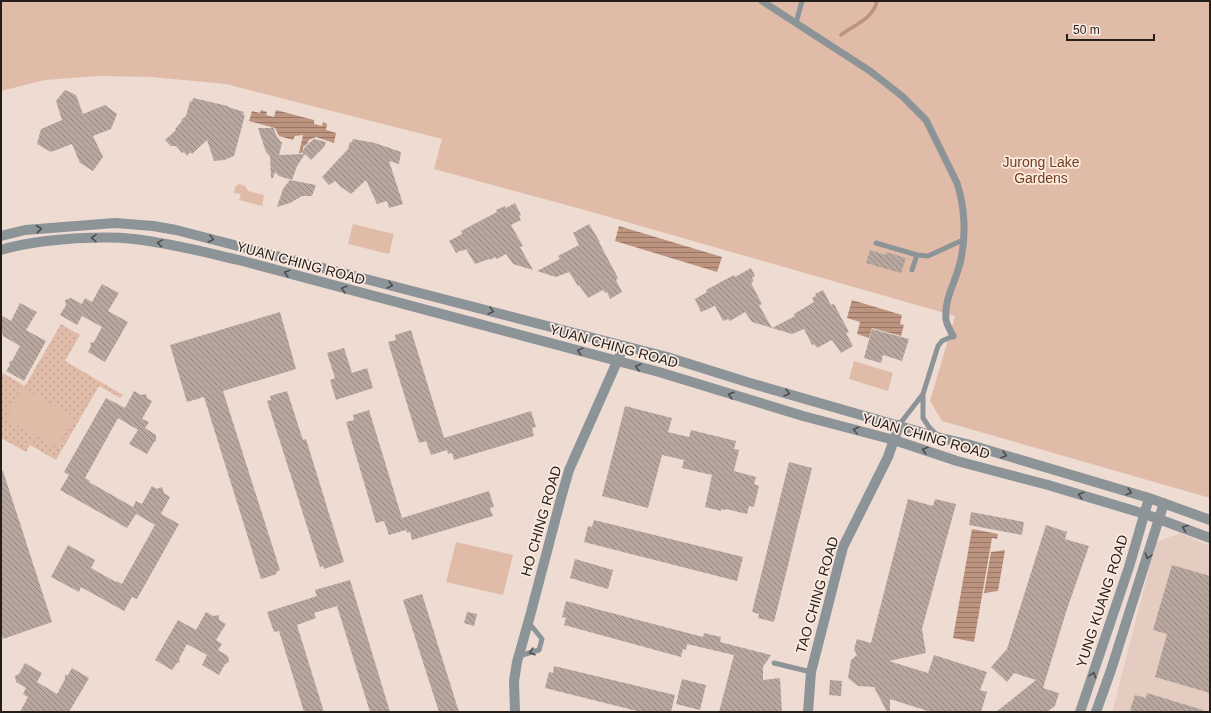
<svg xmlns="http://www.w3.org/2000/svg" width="1211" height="713" viewBox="0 0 1211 713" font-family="Helvetica,sans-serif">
<defs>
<pattern id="grass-dots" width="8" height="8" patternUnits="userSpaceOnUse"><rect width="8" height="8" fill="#e0bba8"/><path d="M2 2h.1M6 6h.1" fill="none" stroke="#c0a090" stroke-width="1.8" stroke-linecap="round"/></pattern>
<pattern id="water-rules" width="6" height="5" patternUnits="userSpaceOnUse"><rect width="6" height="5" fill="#bb937e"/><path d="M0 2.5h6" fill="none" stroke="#987766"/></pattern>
<pattern id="building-back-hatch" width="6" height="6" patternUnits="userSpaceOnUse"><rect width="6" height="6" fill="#b7a79e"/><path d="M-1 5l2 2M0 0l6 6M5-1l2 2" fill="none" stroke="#958780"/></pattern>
</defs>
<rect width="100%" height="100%" fill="#eedcd3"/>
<!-- built -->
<path fill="#e5ccc1" d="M1180 533 1210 546V712H1112L1156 542Z"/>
<!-- grass -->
<path fill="url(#grass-dots)" d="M61 324 80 335 65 361 123 395 120 398 99 386 56 460 30 445 26 452 1 438V432L3 429 1 428V372L25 386Z"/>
<!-- green -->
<path fill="#e0bba8" d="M1 1H1210V498L942 421 930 401 955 316 581 209 434 169 442 139 226 84 151 77 98 76 45 80 1 91Z
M239 184 245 186 248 191 264 195 262 206 239 200 241 194 234 193 235 187Z
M353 224 394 234 389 254 348 244Z
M854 361 893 373 888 391 849 379Z
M22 388 74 416 57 447 5 419Z
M456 542 513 555 503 595 446 582Z"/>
<!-- water -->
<path fill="url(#water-rules)" d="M261 110 267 112 266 115 274 117 276 110 314 120V124L322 126 323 122 327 124 326 130 336 133 334 143 316 137 309 140 307 144 303 147V152L299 153 303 135 295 136 293 140 279 136 275 128 249 121 252 111 260 113Z
M619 226 722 257 717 272 615 241Z
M852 300 902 315 900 324 904 325 901 336 872 328 869 338 857 334 860 322 847 318Z
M972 529 998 534 997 539 992 538 974 642 953 638Z
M1005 550 998 591 984 593 991 552Z"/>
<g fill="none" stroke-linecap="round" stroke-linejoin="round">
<!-- stream -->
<path stroke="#bb937e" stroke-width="3.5" d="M841 35C854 25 873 19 877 1"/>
</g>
<!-- building -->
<path fill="url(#building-back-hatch)" d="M65 90 76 95 83 114 105 105 117 114 111 129 93 136 103 157 93 171 80 163 72 144 51 152 37 144 41 129 62 120 56 101Z
M193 98 228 106V107L244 112 243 115H245L234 156 224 160 214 161 207 140 192 154 190 152 187 156 184 152 182 153 176 146H171L165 140 176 130 175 129 182 121 181 120 186 116 190 101 192 102Z
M273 127 277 137 282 143 279 155 304 154 302 152 305 147 314 139 326 142 324 147 311 160 305 154 297 166 292 180 279 176 275 172 273 178H271L270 156 266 152 258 128H270Z
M353 139 375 143 401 152 399 164 389 161 403 204 389 208 387 201 377 204 366 180 351 194 343 188V189L335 181 329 185 322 177 348 149 350 142H352Z
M290 180 316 185 312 196H302L290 203 277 207 283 189Z
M515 203 521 215 519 216 521 220 511 225 523 246 520 247 533 270 513 264 506 254 497 259 495 257 490 260 489 259 475 264 466 249 463 251 462 250 456 253 449 241 462 234 461 231 497 212 496 210 505 206 506 208Z
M589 224 600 242H599L618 278 616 280 622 292 610 299 607 292 605 293 603 290 588 298 579 285 578 286 569 272 556 277 537 271 560 259 558 256 579 245 573 233Z
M870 250 886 255V252L906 258 901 273 866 263Z
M751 268 755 276 752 278 754 281 751 283 762 304 759 305 772 328 795 316 794 314 814 302 812 298 816 296 815 294 823 290 831 305 834 304 849 332 846 333 853 346 841 353 832 340 817 348 814 344 812 345 804 329 792 334 752 322 745 312 730 321 728 319 723 321 715 306 701 312 695 299 707 292 706 290 734 275 735 277Z
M102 284 119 293 108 311 128 322 105 362 88 352 91 346 90 343 94 342 102 327 82 316 77 325 60 315 66 305 65 300 71 298 82 304 85 298 92 302Z
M20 303 37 312 26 330 46 341 24 381 6 371 10 365 9 362 12 361 20 346 3 336 1 326V315L11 321Z
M280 312 296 369 223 391 280 570 276 572 277 574 261 579 204 397 187 402 170 345Z
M872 329 909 339 902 361 883 355 881 363 864 358Z
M411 330 444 438 531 411 536 427 532 428 534 436 454 460 452 453 448 454 447 450 431 455 426 441 419 443 388 342 396 340 395 335Z
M344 348 352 373 367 368 373 388 336 400 330 380 335 378 327 353Z
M134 391 141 395 146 394 147 398 152 401 142 419 149 422 145 428 156 435V441L154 442 147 454 129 444 138 430 118 418 85 478 90 481 89 482 133 507 136 501 142 504 152 486 157 489 162 487 164 493 170 497 161 514 179 524 137 599 132 597 124 611 81 587 79 592 51 577 68 545 95 560 91 568 116 582 117 581 122 584 155 525 136 514 127 528 60 490 69 475 64 472 106 398 125 408Z
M287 391 303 440 306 439 344 562 324 569 323 566 320 567 267 401 271 400 270 396Z
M625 406 672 418 668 432 689 437 691 430 736 441 734 449 739 450 734 471 756 477 754 484 759 486 754 507 749 506 747 514 726 509 725 510 721 509V511L705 507 712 475 682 468 684 460 662 455 648 508 602 496Z
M369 410 402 518 489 491 494 507 490 508 493 516 412 540 410 532 407 533 406 530 389 535 384 521 376 523 346 422 354 420 353 415Z
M789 462 812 468 774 622 758 618 759 614 752 612Z
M1 471H3L52 622 3 639 1 632Z
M908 499 933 506 935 499 956 504 922 629 926 653 889 661 928 673 934 655 987 672 980 690 987 692 981 712H931L890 699V712H887L874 687 858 686 848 678 851 660 857 655 854 649 857 639 871 643Z
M971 512 1024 522 1022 535 969 525Z
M594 520 743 557 737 581 584 542 588 526 592 527Z
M1046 525 1067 532 1065 539 1089 546 1066 612 1043 688 1059 693 1055 706 1047 712H996L1036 680 1014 673 1007 682 991 667 1007 649Z
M575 559 613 570 608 589 570 578Z
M1172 565 1210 576V693L1155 677 1167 634 1153 630Z
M350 580 390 712H370L337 606 314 613 316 618 297 625 324 712H304L279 631 274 632 267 612 317 596 315 590Z
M422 594 459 712H439L403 600Z
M566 601 703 637 704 633 721 637 720 642 771 655 763 667V680L780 678 782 712H719L734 655 687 644 686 650 683 649 681 657 564 625 566 618 562 617Z
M206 612 213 616 219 615V620L226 624 216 640 222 644 218 650 228 656 229 662 225 664 219 675 202 665 207 655 187 644 179 659 180 662 177 663 172 670 155 660 178 620 196 630Z
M467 612 477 614 474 626 464 623Z
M25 663 42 673 37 682 57 694 65 679V675H68L72 668 89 678 69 712H20L28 697 23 694 26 688 16 682 15 676 19 674Z
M554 666 675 695 671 712H641L545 688 549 672 553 673Z
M682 679 706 685 700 710 676 704Z
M830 680 842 681 841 696 829 695Z
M1147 693 1203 710 1202 712H1135L1130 710 1135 695 1146 698Z"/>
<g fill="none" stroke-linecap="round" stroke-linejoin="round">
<!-- service -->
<path stroke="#8d9498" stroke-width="5" d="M796 23 802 1
M876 243 917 255 912 270
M917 255 928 256 963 240
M899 425 923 394
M937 435 929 427 923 418V394L938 346 942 341 953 336
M519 656 539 650 542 639 529 623
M774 663 811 672"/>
<!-- pedestrian -->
<path stroke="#8d9498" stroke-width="7" d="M762 1 870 71 902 96 926 120 957 183C965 207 966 235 961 259 957 280 944 297 946 319 946 324 951 331 953 336"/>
<!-- minor -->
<path stroke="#8d9498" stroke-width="10" d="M515 712 514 681 517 662 530 616 561 498 569 470 624 346
M808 712 811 672 843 547 888 457 899 425"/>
<!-- tertiary -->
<path stroke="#8d9498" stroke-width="10" d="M1 236 25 230 115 223 153 226 176 230 667 357 750 383 941 438 967 444 1149 498 1210 520
M1 250C16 245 31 243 46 241 75 238 105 236 134 239 170 243 204 252 239 260L659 372 803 416 894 440 957 461 1048 485 1145 514 1210 538
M1080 712 1129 567 1149 498
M1096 712 1111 670 1164 503"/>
</g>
<!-- one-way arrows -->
<defs><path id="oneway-chevron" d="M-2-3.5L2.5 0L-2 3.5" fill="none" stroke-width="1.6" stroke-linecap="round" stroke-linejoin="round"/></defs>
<g stroke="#4e4d4d">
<use href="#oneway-chevron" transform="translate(39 229) rotate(-6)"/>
<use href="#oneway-chevron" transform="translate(94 238) rotate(-179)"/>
<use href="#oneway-chevron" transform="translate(211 239) rotate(14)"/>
<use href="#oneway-chevron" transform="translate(160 243) rotate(-171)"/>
<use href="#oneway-chevron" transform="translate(287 273) rotate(-165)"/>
<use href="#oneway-chevron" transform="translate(390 285) rotate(14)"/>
<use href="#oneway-chevron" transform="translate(344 289) rotate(-165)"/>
<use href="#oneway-chevron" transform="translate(491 311) rotate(14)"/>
<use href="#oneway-chevron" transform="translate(580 351) rotate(-165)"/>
<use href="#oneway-chevron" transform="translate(638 367) rotate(-165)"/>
<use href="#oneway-chevron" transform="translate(787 393) rotate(16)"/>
<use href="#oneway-chevron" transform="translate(731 395) rotate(-163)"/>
<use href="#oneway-chevron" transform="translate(856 430) rotate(-166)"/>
<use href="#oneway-chevron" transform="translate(925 450) rotate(-162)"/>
<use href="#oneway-chevron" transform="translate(1004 455) rotate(16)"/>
<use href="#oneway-chevron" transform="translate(1129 492) rotate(16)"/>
<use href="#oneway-chevron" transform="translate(1081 495) rotate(-163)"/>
<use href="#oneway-chevron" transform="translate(1185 528) rotate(-159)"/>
<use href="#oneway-chevron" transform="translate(1148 556) rotate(108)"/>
<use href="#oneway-chevron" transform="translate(532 652) rotate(163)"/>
<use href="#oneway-chevron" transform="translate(1093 675) rotate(-72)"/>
</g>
<g text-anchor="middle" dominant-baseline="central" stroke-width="3.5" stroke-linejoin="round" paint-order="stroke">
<!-- park labels -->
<g font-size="14" fill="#733d1e" stroke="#fbeae0">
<text x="1041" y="162">Jurong Lake<tspan x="1041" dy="16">Gardens</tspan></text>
</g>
<!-- street labels -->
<g font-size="14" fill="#241e1b" stroke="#fbeae0">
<text transform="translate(301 263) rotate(15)">YUAN CHING ROAD</text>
<text transform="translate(614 346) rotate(15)">YUAN CHING ROAD</text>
<text transform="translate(926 436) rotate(16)">YUAN CHING ROAD</text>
<text transform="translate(541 521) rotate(-74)">HO CHING ROAD</text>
<text transform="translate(817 595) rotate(-74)">TAO CHING ROAD</text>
<text transform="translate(1102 601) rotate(-72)">YUNG KUANG ROAD</text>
</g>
</g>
<!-- border -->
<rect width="1211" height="713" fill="none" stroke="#241e1b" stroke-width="4"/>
<!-- scale -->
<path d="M1067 34v6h87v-6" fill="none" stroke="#241e1b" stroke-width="2"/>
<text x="1073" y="34" font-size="12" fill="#241e1b" stroke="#fbeae0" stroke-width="3" paint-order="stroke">50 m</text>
</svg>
